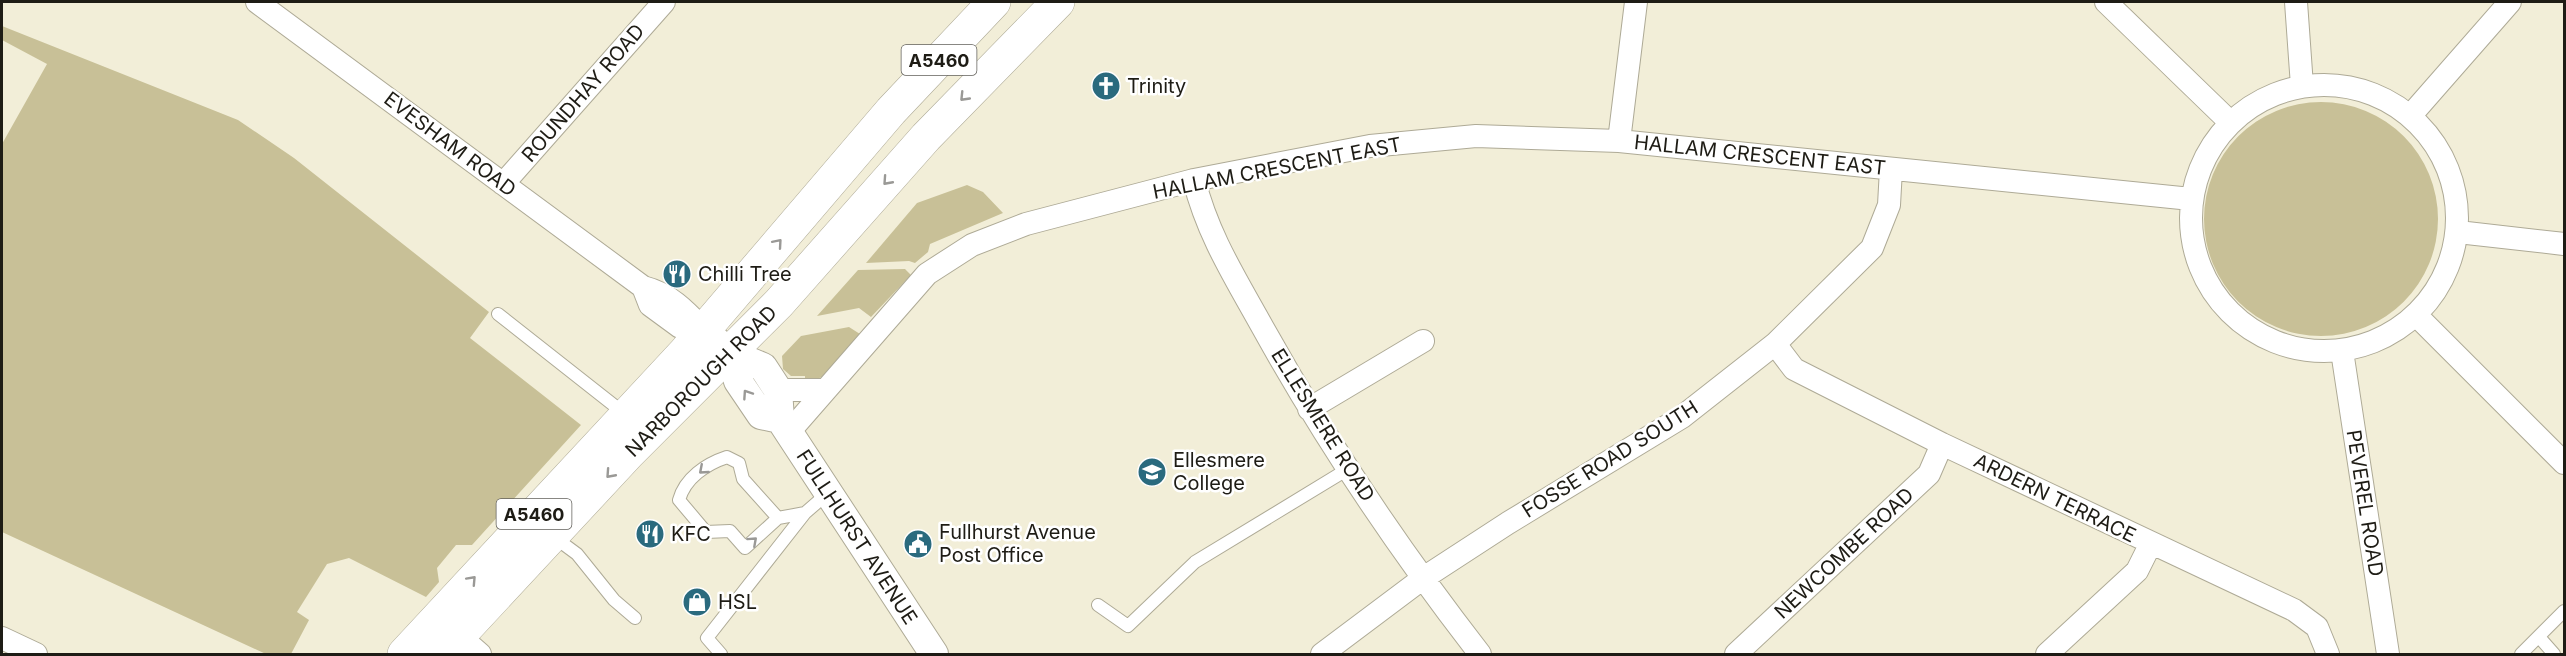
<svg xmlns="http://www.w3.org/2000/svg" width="2566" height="656" viewBox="0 0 2566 656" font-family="Inter,sans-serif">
<rect width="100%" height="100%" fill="#f2eed8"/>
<!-- green -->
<path fill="#c8c097" d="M2 26 238 120 294 158 489 312 470 338 581 425 472 545H456L437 568 439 582 426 597 349 558 327 564 297 612 309 620 291 654H266L2 532V144L47 64 2 40Z
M2204 219a117 117 0 1 1 234 0a117 117 0 1 1-234 0Z
M967 185 983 192 1003 213 930 244 928 252 915 263 909 261 866 263 917 203Z
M905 269 911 275 871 317 859 308 817 316 858 270Z
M849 327 860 334 825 376 805 383V376H791L783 369 782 356 801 336Z"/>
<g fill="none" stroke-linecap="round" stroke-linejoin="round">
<!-- service casing -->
<g stroke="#aeaa96" stroke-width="14">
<path id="service" d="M498 314 625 414
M778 518 743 479 739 463 727 457C706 464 685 478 679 500L706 532 730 531 745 548 778 518 805 513 828 493
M554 537 577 554 614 600 635 618
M1098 605 1128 626 1195 562 1348 469
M2539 637 2554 654
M721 654 707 638 805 513
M2521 654 2564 611"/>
</g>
<!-- minor casing -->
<g stroke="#aeaa96" stroke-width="24">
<path id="minor" d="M257 2 643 287C670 294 685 310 704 330
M2106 2 2230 122
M2296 2 2302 86
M2191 218a133 133 0 1 1 266 0a133 133 0 1 1-266 0Z
M2411 115 2510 2
M1619 141 1636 2
M1194 180C1208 236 1236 279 1263 328 1327 443 1400 551 1480 654
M503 184 664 2
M2458 232 2564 244
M643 287 650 305 680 327 704 330
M2417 316 2564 463
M1775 344 1794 369 1942 444 2294 610 2317 627 2328 654
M2342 351 2388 654
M778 390H825
M1309 409 1423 341
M789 432 927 274 972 245 1026 224 1194 180 1370 146 1476 136 1619 141 2191 199
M448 626 480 654
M2 638 36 654
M1322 654 1422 579 1508 523 1682 417 1775 344 1872 248 1889 205 1891 169
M1736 654 1929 474 1942 444
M2047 654 2137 571 2151 543"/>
</g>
<!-- tertiary casing -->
<g stroke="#aeaa96" stroke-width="30">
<path id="tertiary" d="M714 339 729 353 763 367 778 390 780 419 934 654
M729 353 738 381 761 415 780 419"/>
</g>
<!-- primary casing -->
<g stroke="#aeaa96" stroke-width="34">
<path id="primary" d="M404 654 685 352 891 111 994 2
M442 654 629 453 779 303 926 137 1058 2"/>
</g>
<!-- service -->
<use href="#service" stroke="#fff" stroke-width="12"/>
<!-- minor -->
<use href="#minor" stroke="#fff" stroke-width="22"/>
<!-- tertiary -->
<use href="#tertiary" stroke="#fff" stroke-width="28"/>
<!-- primary -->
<use href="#primary" stroke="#fff" stroke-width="33"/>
</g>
<!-- one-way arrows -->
<defs><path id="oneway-chevron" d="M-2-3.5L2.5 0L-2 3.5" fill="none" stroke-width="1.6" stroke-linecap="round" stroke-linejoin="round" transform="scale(1.5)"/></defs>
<g stroke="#9a9996">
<use href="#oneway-chevron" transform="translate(964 97) rotate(134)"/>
<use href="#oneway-chevron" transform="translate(887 181) rotate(132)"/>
<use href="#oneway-chevron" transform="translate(778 243) rotate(-49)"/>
<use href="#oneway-chevron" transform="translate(747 394) rotate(-124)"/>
<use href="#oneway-chevron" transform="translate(703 470) rotate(139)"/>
<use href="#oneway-chevron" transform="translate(610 474) rotate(132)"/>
<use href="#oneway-chevron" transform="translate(753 541) rotate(-42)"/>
<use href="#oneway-chevron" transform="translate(472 580) rotate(-47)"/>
</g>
<!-- icons -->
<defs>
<g id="church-disc" transform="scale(1.5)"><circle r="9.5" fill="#2a6a7e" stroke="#fff"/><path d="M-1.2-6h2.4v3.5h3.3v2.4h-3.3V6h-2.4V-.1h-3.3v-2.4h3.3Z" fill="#fff"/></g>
<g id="restaurant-disc" transform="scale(1.5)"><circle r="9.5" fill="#2a6a7e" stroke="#fff"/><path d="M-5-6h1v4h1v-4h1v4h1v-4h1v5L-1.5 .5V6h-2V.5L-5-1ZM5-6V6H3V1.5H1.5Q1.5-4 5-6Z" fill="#fff"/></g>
<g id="school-disc" transform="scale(1.5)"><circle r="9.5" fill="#2a6a7e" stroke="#fff"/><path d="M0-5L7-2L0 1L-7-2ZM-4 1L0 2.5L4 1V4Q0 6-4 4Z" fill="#fff"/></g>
<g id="civic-disc" transform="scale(1.5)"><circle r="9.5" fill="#2a6a7e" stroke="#fff"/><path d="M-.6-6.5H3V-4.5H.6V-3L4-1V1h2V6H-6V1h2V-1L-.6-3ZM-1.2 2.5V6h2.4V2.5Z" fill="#fff"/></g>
<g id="shop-disc" transform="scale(1.5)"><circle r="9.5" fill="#2a6a7e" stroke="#fff"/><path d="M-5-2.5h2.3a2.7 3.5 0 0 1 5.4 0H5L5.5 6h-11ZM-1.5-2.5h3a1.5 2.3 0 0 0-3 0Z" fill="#fff"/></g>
</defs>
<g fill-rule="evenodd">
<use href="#church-disc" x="1106" y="86"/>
<use href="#restaurant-disc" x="677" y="274"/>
<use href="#school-disc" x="1152" y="472"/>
<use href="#restaurant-disc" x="650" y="534"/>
<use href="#civic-disc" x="918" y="544"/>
<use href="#shop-disc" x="697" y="602"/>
</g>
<g text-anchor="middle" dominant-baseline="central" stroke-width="5" stroke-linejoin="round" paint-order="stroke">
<!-- shield labels -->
<g fill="#fff" stroke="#62605b" stroke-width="1.5">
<rect x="901.5" y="45" width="75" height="30" rx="4.5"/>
<rect x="496.5" y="499" width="75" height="30" rx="4.5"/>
</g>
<g font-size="18" font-weight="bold" fill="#1e1c15">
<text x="939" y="60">A5460</text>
<text x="534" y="514">A5460</text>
</g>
<!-- poi labels -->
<g font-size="20" fill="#1e1c15" stroke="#fff" text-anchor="start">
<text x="1127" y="86">Trinity</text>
<text x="698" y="274">Chilli Tree</text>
<text x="1173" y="460">Ellesmere<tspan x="1173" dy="23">College</tspan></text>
<text x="939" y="532">Fullhurst Avenue<tspan x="939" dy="23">Post Office</tspan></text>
<text x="671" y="534">KFC</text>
<text x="718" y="602">HSL</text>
</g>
<!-- street labels -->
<g font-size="20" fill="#1e1c15" stroke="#fff">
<text transform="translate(583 93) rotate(-49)">ROUNDHAY ROAD</text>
<text transform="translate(450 144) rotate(37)">EVESHAM ROAD</text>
<text transform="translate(1760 155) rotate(6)">HALLAM CRESCENT EAST</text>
<text transform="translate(1277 168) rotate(-11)">HALLAM CRESCENT EAST</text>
<text transform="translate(701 381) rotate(-45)">NARBOROUGH ROAD</text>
<text transform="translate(1323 425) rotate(58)">ELLESMERE ROAD</text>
<text transform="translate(1610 459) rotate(-32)">FOSSE ROAD SOUTH</text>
<text transform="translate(2055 498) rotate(26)">ARDERN TERRACE</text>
<text transform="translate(2365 503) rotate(81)">PEVEREL ROAD</text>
<text transform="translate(857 537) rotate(57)">FULLHURST AVENUE</text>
<text transform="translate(1844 553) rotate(-43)">NEWCOMBE ROAD</text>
</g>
</g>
<!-- border -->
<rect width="2566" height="656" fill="none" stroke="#1e1c15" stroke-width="6"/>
</svg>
